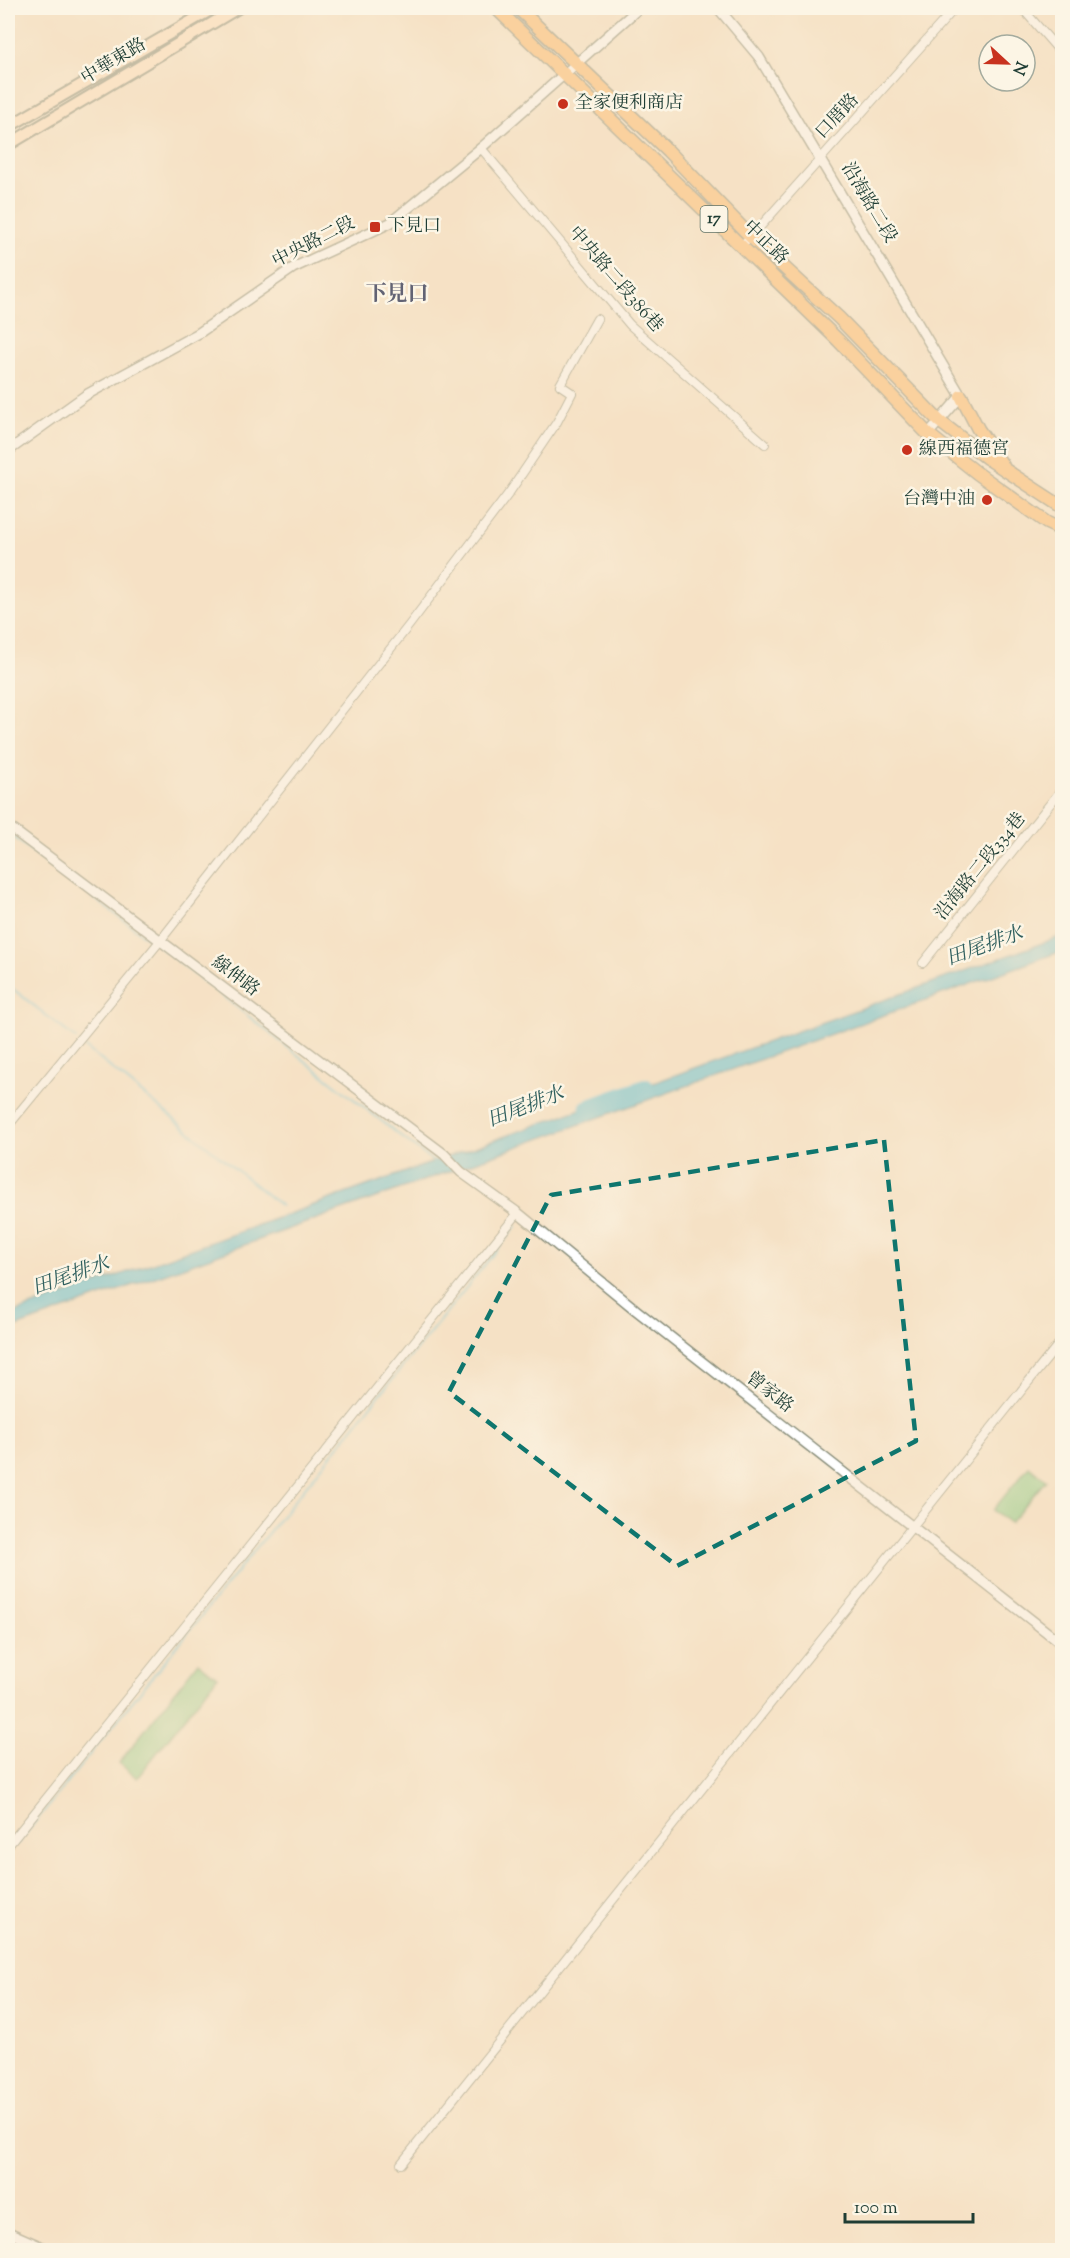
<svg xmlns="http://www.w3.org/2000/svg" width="1070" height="2258" viewBox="0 0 1070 2258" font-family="'Sorts Mill Goudy','Noto Serif TC',serif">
<rect width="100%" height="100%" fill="#fcf5e5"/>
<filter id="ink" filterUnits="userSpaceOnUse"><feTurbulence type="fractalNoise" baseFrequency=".0167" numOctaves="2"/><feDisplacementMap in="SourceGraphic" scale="12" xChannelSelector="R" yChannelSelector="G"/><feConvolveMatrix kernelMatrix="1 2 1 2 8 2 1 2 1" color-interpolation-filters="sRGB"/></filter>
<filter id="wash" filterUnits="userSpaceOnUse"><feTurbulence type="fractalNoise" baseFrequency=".008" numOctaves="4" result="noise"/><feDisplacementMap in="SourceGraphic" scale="24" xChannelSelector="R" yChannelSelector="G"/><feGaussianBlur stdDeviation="1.35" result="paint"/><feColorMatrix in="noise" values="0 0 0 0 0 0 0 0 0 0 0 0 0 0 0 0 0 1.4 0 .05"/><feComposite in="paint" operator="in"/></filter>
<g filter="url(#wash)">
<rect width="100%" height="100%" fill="#f5e1c5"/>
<!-- green -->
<path fill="#85cb85" stroke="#52845c" stroke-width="1.5" d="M1029 1466 1046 1480 1010 1523 993 1510Z
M198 1662 217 1677 137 1778 119 1763Z"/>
<!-- water -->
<path fill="#5bc1d8" stroke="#3d7f86" stroke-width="1.5" d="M1062 936V951L8 1330V1315Z"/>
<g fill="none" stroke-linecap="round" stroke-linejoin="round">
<!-- stream -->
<path stroke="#5bc1d8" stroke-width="2" d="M8 833 154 943
M159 946 435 1163
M8 985 76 1039
M80 1043 281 1206
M18 1843 516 1226"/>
<!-- river -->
<path stroke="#5bc1d8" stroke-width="15" d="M587 1107 646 1086"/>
</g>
</g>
<g filter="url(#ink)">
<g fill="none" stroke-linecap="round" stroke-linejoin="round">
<!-- minor casing -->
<g stroke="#8a8f7c" stroke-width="10">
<path id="minor" d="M1022 8 1062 54
M481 148 630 325 765 444
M741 245 751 237 955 8
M923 963 1062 789
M8 1126 160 941 410 624 509 493 557 422 572 393 560 385 597 319
M8 1846 518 1213
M401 2164 1062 1340"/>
</g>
<!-- tertiary casing -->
<g stroke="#8a8f7c" stroke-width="12">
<path id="tertiary" d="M718 8 759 57 961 396 928 434
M8 451 86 395 199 333 293 268 390 223 481 148 639 8
M8 826 444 1154 461 1172 518 1213 636 1310 1062 1644
M8 2232 49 2250"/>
</g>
<!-- secondary casing -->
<g stroke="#8a8f7c" stroke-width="14">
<path id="secondary" d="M8 127 214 8
M8 145 238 8"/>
</g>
<!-- primary casing -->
<g stroke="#8a8f7c" stroke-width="15">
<path id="primary" d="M496 8 838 340 928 434 977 473 1047 523 1062 530
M518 8 668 151 751 237 839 318 939 421 987 458 1062 507
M961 396 978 429 1003 466"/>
</g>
<!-- minor -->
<use href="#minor" stroke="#fff" stroke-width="8"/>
<!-- tertiary -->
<use href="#tertiary" stroke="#fff" stroke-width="9"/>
<!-- secondary -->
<use href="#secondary" stroke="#ffe4c6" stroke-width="10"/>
<!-- primary -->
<use href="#primary" stroke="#febc70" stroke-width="12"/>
</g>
</g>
<!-- marked area -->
<path d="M0 0H1070V2258H0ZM884 1140 916 1441 677 1566 449 1392 551 1195Z" fill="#f5e1c5" fill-opacity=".55" fill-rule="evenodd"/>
<path fill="none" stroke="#0f766e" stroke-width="4.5" stroke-dasharray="12 8" stroke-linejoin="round" d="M884 1140 916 1441 677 1566 449 1392 551 1195Z"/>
<!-- markers -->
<g fill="#c8321e" stroke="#fcf5e5" stroke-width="2">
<circle cx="563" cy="104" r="6"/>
<rect x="369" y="221" width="12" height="12" rx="3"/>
<circle cx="907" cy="450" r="6"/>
<circle cx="987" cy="500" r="6"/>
</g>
<g text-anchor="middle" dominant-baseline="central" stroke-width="5" stroke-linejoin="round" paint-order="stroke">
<!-- shield labels -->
<rect fill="#fcf5e5" stroke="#617469" stroke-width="1.5" x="700.5" y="206" width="27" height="26" rx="4.5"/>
<g font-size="16" font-weight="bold" fill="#1f3d34">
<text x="714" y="219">17</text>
</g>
<!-- street labels -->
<g font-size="18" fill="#1f3d34" stroke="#fcf5e5">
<text transform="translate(114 62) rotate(-31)">中華東路</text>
<text transform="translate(838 117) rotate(-47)">口厝路</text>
<text transform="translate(868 203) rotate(59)">沿海路二段</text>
<text transform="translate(314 243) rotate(-27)">中央路二段</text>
<text transform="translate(765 243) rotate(44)">中正路</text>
<text transform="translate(615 280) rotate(49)">中央路二段386巷</text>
<text transform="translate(981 867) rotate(-51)">沿海路二段334巷</text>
<text transform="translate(235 977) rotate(37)">線伸路</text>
<text transform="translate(769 1393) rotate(38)">曾家路</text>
</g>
<!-- poi labels -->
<g font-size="18" fill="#1f3d34" stroke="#fcf5e5" text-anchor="start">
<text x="575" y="104">全家便利商店</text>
<text x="387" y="227">下見口</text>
<text x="919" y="450">線西福德宮</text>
<text x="975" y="500" text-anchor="end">台灣中油</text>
</g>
<!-- water labels -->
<g font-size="20" font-style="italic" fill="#2e5e5d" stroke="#fcf5e5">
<text transform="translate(985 947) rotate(-20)">田尾排水</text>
<text transform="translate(526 1108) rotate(-21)">田尾排水</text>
<text transform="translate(71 1277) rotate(-19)">田尾排水</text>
</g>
<!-- quarter labels -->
<g font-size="21" font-weight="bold" fill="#626374" stroke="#fcf5e5">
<text x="397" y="295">下見口</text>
</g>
</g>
<!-- margin -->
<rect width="1070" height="2258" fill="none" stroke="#fcf5e5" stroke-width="30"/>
<!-- north arrow -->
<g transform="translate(1007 63) rotate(112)"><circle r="28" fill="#fcf5e5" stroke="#a4ab9e" stroke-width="1.5"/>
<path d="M0-4.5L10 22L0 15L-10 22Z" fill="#c8321e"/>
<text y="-9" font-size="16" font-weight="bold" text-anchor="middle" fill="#1f3d34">N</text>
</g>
<!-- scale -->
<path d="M845 2213v9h128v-9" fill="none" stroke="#1f3d34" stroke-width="3"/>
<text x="854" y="2213" font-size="18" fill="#1f3d34" stroke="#fcf5e5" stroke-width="4.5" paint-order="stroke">100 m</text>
</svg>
